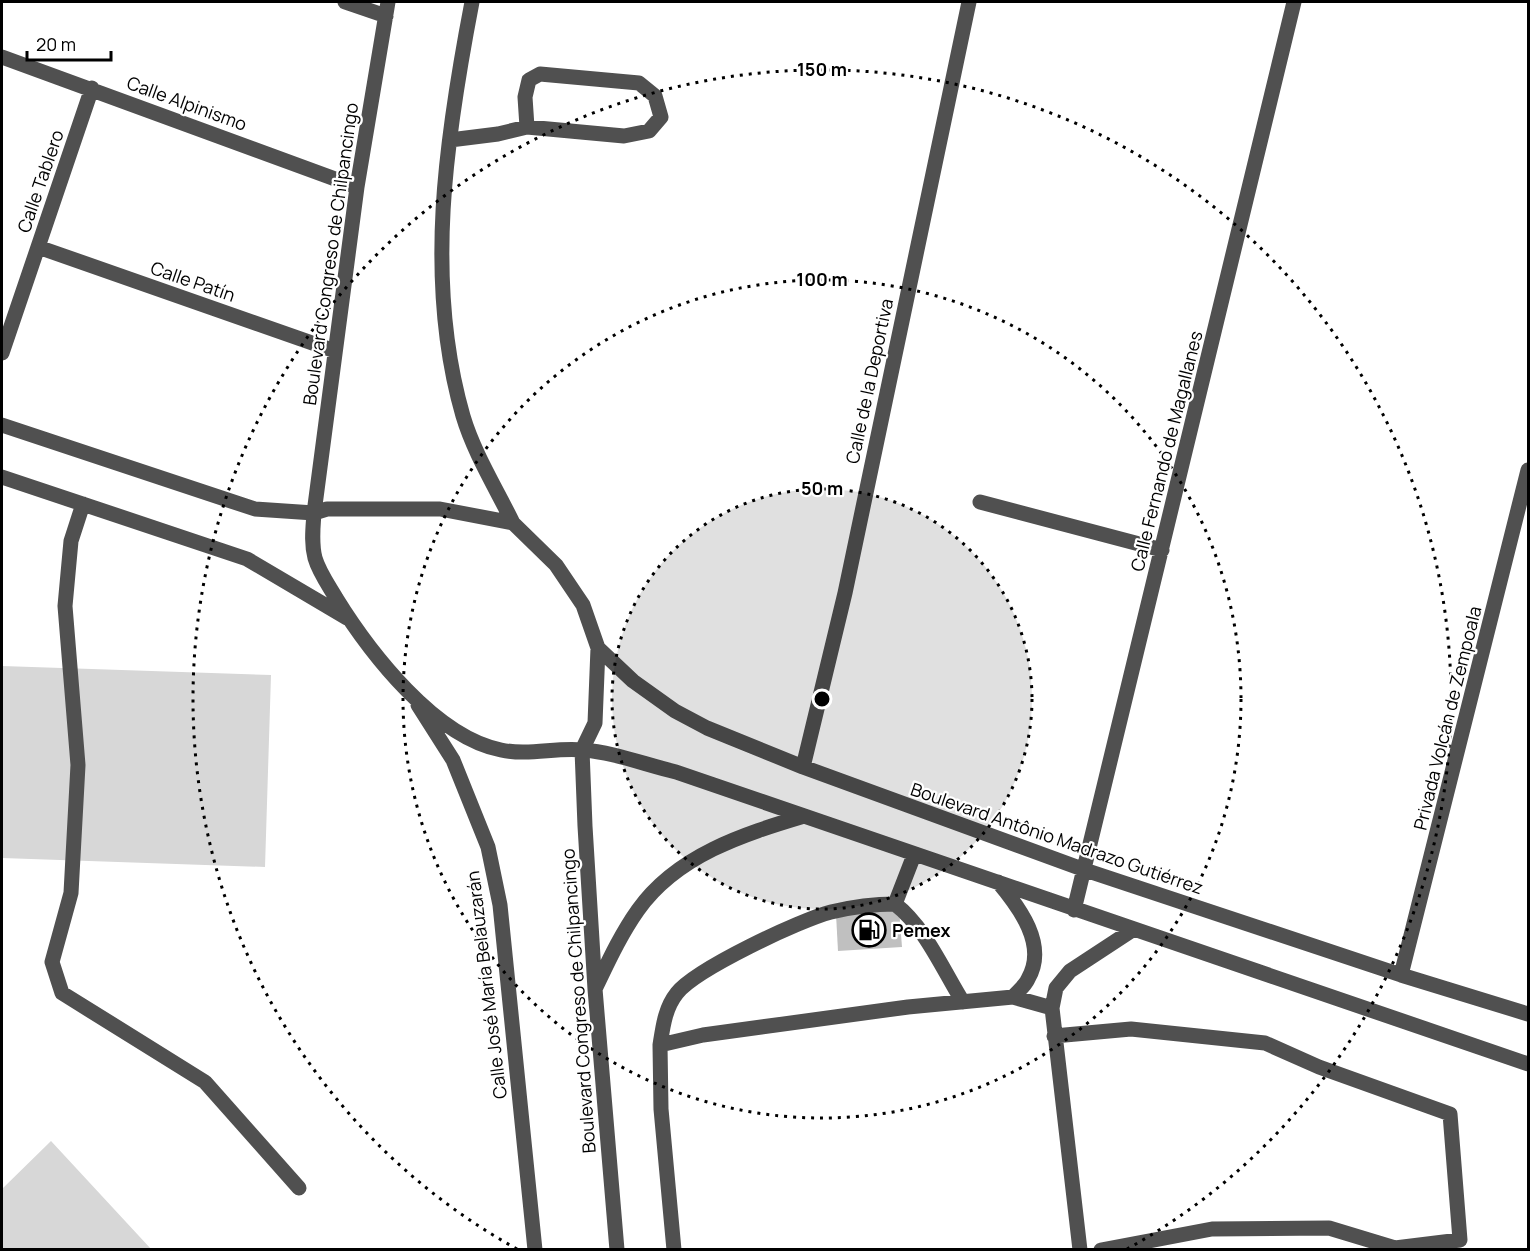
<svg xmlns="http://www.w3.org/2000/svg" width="1530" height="1251" viewBox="0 0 1530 1251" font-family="Manrope,sans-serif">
<rect width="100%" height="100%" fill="#fff"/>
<!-- green -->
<path fill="#d7d7d7" d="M2 666 271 675 265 867 2 858Z
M51 1141 151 1249H2V1189Z"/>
<!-- building -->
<path fill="#c0c0c0" d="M899 909 902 947 838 951 836 914Z"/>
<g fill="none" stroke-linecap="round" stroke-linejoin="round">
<!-- minor -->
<path stroke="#505050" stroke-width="15" d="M345 2 386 16
M388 2 357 187 314 513C313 528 311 543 315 558 319 572 329 586 336 598 370 653 435 737 501 750 529 756 556 747 583 750 613 752 646 765 676 772L1528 1064
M472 2C446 137 424 281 463 416 474 453 496 488 513 523
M2 57 357 187
M450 140 498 134 527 127 624 136 649 131 661 117 655 96 639 83 540 74 529 80 525 97 527 127
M38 247 335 351
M2 353 92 88
M2 425 255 509 314 513 327 509H440L513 523 556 565 583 605 598 648 595 723 582 750 585 826 595 989 617 1250
M2 477 247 559 347 618
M980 502 1162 550
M83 504 71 541 65 606 78 765 71 893 52 962 62 993 205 1082 299 1188
M598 648 633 681 675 711 707 728 803 767 1085 870 1401 975 1528 1014
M418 705 453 760 488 847 500 905 535 1250
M803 767 845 593 969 2
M998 882C1019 907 1048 945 1028 979 1025 986 1018 991 1013 997
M895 904 914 855
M1074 910 1294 2
M1401 975 1528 470
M596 987C609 960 621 934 638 910 677 855 744 834 804 816
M1054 1036 1131 1029 1265 1043 1319 1067 1450 1114 1460 1240 1395 1248 1329 1228 1212 1229 1101 1250
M660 1045C663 1026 665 1008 677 993 696 969 800 920 831 912 852 907 873 904 895 904 925 927 943 970 963 1002
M674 1250 661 1109 660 1045 703 1035 908 1007 1013 997 1052 1008
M1080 1250 1052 1008 1056 988 1070 971 1134 929"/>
</g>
<!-- distance rings -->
<circle cx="822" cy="699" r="210" fill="#000" fill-opacity=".12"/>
<g fill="none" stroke="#000" stroke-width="3" stroke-dasharray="3 6">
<circle cx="822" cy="699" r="210"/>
<circle cx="822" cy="699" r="419"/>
<path d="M517 1249A629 629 0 1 1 1127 1249"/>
</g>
<!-- icons -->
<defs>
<g id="fuel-ring" transform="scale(1.725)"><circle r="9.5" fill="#fff" stroke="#000" stroke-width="1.5"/><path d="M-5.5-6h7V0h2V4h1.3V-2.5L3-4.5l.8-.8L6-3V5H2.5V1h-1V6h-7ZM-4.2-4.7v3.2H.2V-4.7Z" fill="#000"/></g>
</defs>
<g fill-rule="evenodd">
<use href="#fuel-ring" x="869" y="930"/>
</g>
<g text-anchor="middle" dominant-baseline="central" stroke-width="4.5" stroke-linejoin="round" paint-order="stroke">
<!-- street labels -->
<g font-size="18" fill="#000" stroke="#fff">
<text transform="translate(187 103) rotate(20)">Calle Alpinismo</text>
<text transform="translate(40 181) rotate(-71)">Calle Tablero</text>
<text transform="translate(330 254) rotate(-82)">Boulevard Congreso de Chilpancingo</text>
<text transform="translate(193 281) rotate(19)">Calle Patín</text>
<text transform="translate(869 381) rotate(-78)">Calle de la Deportiva</text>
<text transform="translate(1166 451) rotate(-76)">Calle Fernando de Magallanes</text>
<text transform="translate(1447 718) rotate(-76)">Privada Volcán de Zempoala</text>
<text transform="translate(1057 838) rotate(19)">Boulevard Antônio Madrazo Gutiérrez</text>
<text transform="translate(486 985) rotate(-97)">Calle José María Belauzarán</text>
<text transform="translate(578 1001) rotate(-94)">Boulevard Congreso de Chilpancingo</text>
</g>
<!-- poi labels -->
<g font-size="18" font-weight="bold" fill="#000" stroke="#fff" text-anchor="start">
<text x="892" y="930">Pemex</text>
</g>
</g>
<circle cx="822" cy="699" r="9" fill="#000" stroke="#fff" stroke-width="3"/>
<g font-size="18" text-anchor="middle" font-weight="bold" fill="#000" stroke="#fff" stroke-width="4.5" stroke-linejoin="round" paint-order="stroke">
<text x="822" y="76">150 m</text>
<text x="822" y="286">100 m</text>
<text x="822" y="495">50 m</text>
</g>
<!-- border -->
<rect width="1530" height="1251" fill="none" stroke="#000000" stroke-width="6"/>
<!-- scale -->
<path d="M27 51v9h84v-9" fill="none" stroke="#000000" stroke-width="3"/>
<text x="36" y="51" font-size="18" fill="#000000" stroke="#ffffff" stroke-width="4.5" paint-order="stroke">20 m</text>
</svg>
